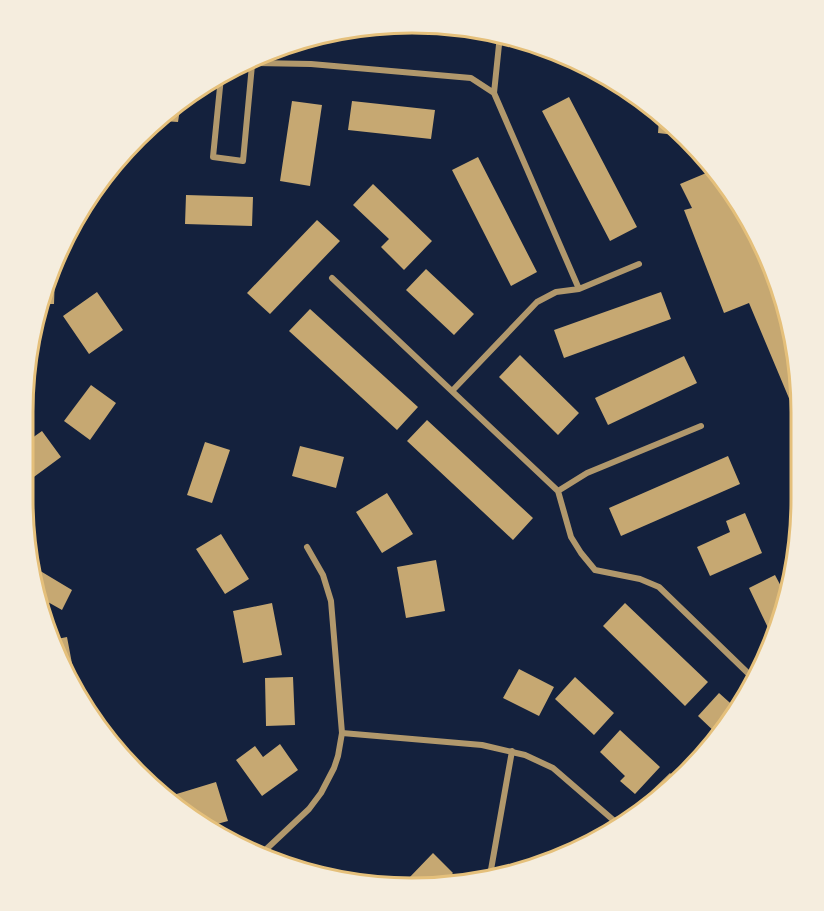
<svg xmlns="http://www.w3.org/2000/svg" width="824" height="911" viewBox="0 0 824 911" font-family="Signika,sans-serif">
<rect width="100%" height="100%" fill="#14213d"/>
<!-- building -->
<path fill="#c6a872" d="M569 97 637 227 610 241 542 111Z
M292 101 322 105 310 186 280 181Z
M352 101 435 110 431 139 348 130Z
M181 103 178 122 163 121Z
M659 119 675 135 658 133Z
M478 157 537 272 511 286 452 170Z
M711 171 736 195 794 336 796 415 749 303 724 313 684 210 692 208 680 184Z
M373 184 432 241 404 270 381 247 389 239 353 205Z
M186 195 253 197 252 226 185 224Z
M317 220 340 241 270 314 247 293Z
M426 269 474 314 454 335 406 290Z
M55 276 54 304H43Z
M97 292 123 330 89 354 63 316Z
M661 292 671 319 564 358 554 330Z
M310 309 418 407 397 430 289 331Z
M520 355 579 413 558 435 499 377Z
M684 356 697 383 608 425 595 398Z
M91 385 116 403 90 440 64 421Z
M427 420 533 518 513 540 407 441Z
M42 431 61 457 23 485 25 443Z
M205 442 230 450 212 503 187 495Z
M300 446 344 457 336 488 292 476Z
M728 456 740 484 621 536 609 508Z
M387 493 413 534 382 553 356 512Z
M745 513 762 553 710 576 697 547 730 532 726 521Z
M221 534 249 579 225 594 196 549Z
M436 560 445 611 406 618 397 567Z
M32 566 72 590 62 610 39 597 38 598 30 575V570Z
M775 575 784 592 770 632 749 588Z
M272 603 282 655 243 663 233 611Z
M625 603 708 682 685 706 603 626Z
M67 637 77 690H74L63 671 52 640Z
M519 669 554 687 539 716 503 698Z
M293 677 295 725 266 726 265 678Z
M575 677 614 713 594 735 555 699Z
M719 693 738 710 719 736 698 716Z
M620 730 660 767 635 794 620 781 625 776 600 752Z
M280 744 298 770 262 796 236 760 255 746 263 757Z
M670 773 678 781 654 804 646 796Z
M216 782 228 821 206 827 173 806 170 796Z
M433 853 453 873 441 886 417 888 408 879Z"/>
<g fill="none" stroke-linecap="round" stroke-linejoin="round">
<!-- minor -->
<path stroke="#b1986c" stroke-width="6" d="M256 63 311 64 471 78 494 93 579 289
M221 77 213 157 243 161 252 65
M494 93 500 35
M332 278 558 491 571 537 581 553 595 570 640 579 659 587 754 679
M453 390 537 302 556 292 579 289 639 264
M558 491 587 473 701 426
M342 733 482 745 525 755 553 768 619 825
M259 856 309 809 321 793 334 768 338 756 342 733 331 601 323 575 307 547
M489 881 512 751"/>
</g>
<!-- crop -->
<path d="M0 0H824V911H0ZM412 33H412A379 379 0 0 1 791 412V499A379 379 0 0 1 412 878H412A379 379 0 0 1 33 499V412A379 379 0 0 1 412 33Z" fill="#f5edde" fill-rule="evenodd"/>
<path fill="none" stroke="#e5c07b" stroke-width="3" d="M412 33H412A379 379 0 0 1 791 412V499A379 379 0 0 1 412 878H412A379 379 0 0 1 33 499V412A379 379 0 0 1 412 33Z"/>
</svg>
